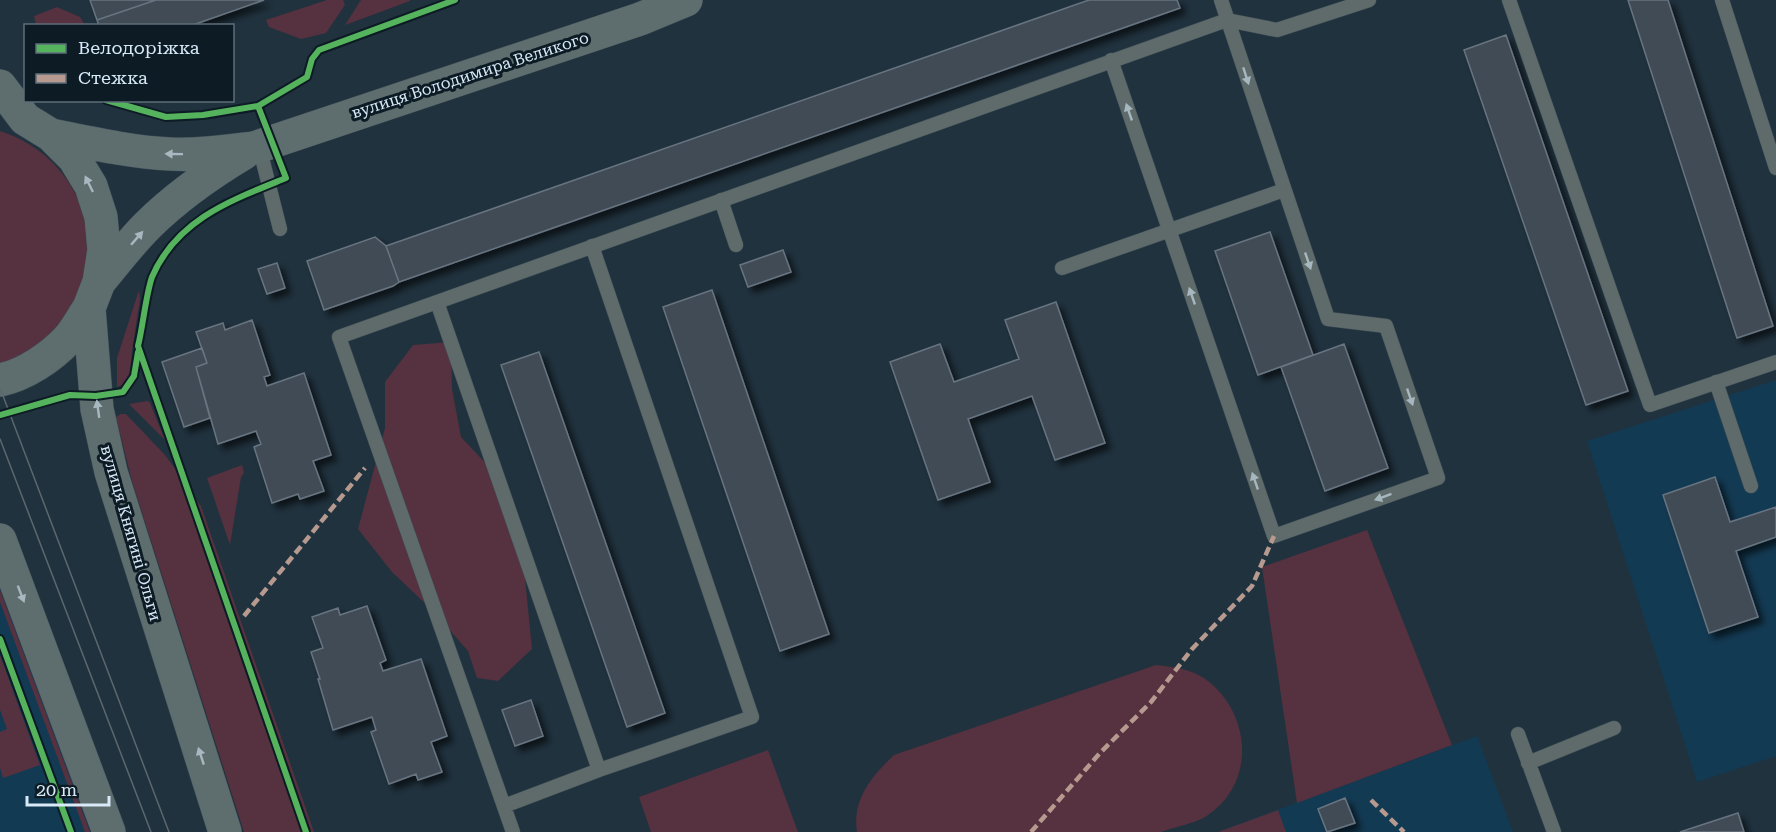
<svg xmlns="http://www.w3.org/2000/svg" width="1776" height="832" viewBox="0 0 1776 832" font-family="'Roboto Serif',serif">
<defs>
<filter id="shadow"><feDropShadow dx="5.5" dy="5.5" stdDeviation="3" flood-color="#0009"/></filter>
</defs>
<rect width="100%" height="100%" fill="#20323e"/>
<!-- built -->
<path fill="#133a53" d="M1776 380V756L1697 782 1587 441Z
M0 572 91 832H0Z
M1477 736 1513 832H1218Z"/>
<!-- green -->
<path fill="#56313f" d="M327 0H343L345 5 326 33 301 39 269 27 266 20Z
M361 0H410V1L345 25Z
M57 7 80 17 85 25H36L34 16Z
M0 131C85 158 117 258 61 328 46 348 23 359 0 368Z
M139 290 140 299 132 351 130 373 125 384 117 387V358Z
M451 342 452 389 461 437 493 471 523 558 532 649 498 681 477 678 468 651 431 609 392 572 358 529 385 428V382L413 345Z
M148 401 150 403 165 440 129 404Z
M121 414H126L165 455 176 470 302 832H244L132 481 116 417Z
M242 465 244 473 241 477 230 545 207 478Z
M193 496 201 506 314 832H311Z
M1367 530 1452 745 1297 803 1262 567Z
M0 590 90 832H85L0 602Z
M0 655 40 765 3 778 0 768V732L7 729 0 710Z
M1156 665C1174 667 1193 669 1208 681 1251 715 1256 782 1208 815 1198 823 1174 827 1161 832H857C852 799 872 776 894 755Z
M768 750 798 832H651L639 797Z
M1278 810 1286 832H1218Z"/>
<!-- building -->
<path fill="#3f4b56" stroke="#687480" stroke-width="1.5" filter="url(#shadow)" d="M90 0H156L97 20Z
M156 0H264L190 26H99L97 20Z
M1089 0H1177L1180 8 399 282 386 246Z
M1628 0H1668L1773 326 1737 338Z
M1506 35 1628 391 1586 405 1464 50Z
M1270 232 1313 355 1258 375 1215 251Z
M375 237 386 246 399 282 393 286 324 310 307 261Z
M783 250 791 272 748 287 740 265Z
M277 263 285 288 267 294 258 269Z
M712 290 829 634 780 651 663 307Z
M1056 302 1105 443 1055 460 1032 396 968 419 990 482 938 500 890 362 940 344 954 382 1019 359 1005 320Z
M252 320 270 375 264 377 267 386 304 373 331 455 313 461 324 491 300 499 298 494 272 503 254 447 261 444 256 431 218 444 196 367 207 363 196 332 223 323 225 330Z
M1344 344 1388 468 1325 491 1281 367Z
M202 348 207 363 196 367 210 418 184 427 162 362Z
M539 352 665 713 627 727 501 365Z
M1715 477 1730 522 1776 507V537L1736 551 1758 617 1709 633 1663 495Z
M367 606 386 660 380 663 383 671 421 659 447 736 431 742 442 772 418 780 416 774 389 784 371 732 376 730 372 717 333 730 318 679H320L311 652 323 648 312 617 338 608 340 615Z
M531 700 543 736 515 746 502 710Z
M1345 798 1355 823 1327 832 1318 809Z
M1738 813 1744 832H1680Z"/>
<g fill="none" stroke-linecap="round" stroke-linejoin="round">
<!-- lane casing -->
<g stroke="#404f59" stroke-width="15">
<path id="lane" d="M1509 0 1650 405 1776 362
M1722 0 1776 168
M1111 60 1274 536 1438 478 1386 326 1328 319 1221 0
M259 146 280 229
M721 200 736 245
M1062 268 1284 190
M437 302 599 770
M1716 382 1751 486
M1518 734 1554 832
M1528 763 1614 728
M504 806 599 770 752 717 592 246
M513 832 339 337 1227 20 1277 30 1369 0"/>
</g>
<!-- secondary casing -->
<g stroke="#404f59" stroke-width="34">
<path id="secondary" d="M0 86 25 119 51 135 74 158 91 186 101 217 104 250 99 282 89 308 97 409 111 472 225 832
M51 135C91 143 130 152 170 154 198 156 226 151 254 148L640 19 686 0
M99 282C115 263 130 243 147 226 176 197 209 174 244 153
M0 380C25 375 51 357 68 339 76 330 82 318 89 308
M0 540 109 832"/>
</g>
<!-- lane -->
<use href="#lane" stroke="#5e6b6a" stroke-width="14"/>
<!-- secondary -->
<use href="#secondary" stroke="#5e6e6e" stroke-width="33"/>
<!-- tram -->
<path stroke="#5c686e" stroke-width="1.5" d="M0 388 169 832
M0 439 151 832"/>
<!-- quiet -->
<path stroke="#b69a8f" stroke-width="4.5" stroke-dasharray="9 4.5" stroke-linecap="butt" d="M244 616 365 468
M1371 800 1404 832
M1031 832 1100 753 1151 702 1192 649 1252 586 1274 536"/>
<!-- cycleway casing -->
<g stroke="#0d1b25" stroke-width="10">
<path id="cycleway" d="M106 100 166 117 203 115 258 106 307 77 312 59 319 50 455 0
M258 106 286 178C232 200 177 219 152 277 146 294 143 326 138 346L306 832
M0 415 70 395 96 396 123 392 134 376 138 352
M0 639 71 832"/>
</g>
<!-- cycleway -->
<use href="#cycleway" stroke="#56b35d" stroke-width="6"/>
</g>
<!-- one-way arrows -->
<defs><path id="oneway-solid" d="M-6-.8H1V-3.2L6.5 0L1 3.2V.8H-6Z" transform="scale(1.5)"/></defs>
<g fill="#a7b7bf">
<use href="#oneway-solid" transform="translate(1246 76) rotate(72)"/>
<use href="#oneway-solid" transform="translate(1129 112) rotate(-109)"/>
<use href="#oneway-solid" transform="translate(1308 261) rotate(71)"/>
<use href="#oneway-solid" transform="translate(1192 296) rotate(-109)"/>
<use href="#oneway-solid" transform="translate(1410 397) rotate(71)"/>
<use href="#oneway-solid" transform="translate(1255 481) rotate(-109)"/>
<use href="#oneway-solid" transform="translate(1383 497) rotate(160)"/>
</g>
<g fill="#a7b8c1">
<use href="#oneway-solid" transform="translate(174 154) rotate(-179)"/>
<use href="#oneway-solid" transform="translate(89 184) rotate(-116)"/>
<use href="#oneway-solid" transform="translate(137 238) rotate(-49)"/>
<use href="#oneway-solid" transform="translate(98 409) rotate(-98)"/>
<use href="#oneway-solid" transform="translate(21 594) rotate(69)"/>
<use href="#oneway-solid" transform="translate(201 756) rotate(-108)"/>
</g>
<g text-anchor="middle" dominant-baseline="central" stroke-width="6" stroke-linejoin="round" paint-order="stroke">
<!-- street labels -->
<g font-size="16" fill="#d8eaf8" stroke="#0d1b25">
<text transform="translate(470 75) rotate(-18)">вулиця Володимира Великого</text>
<text transform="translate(131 533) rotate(74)">вулиця Княгині Ольги</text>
</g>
</g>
<!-- legend -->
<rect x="24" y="24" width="210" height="78" fill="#0d1b25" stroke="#5e6e79" stroke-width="1.5"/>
<rect x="36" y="44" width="30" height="9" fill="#56b35d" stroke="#5e6e79" stroke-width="1.5"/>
<text x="78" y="54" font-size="18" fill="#d8eaf8">Велодоріжка</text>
<rect x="36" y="74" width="30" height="9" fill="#b69a8f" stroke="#5e6e79" stroke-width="1.5"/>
<text x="78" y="84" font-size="18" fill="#d8eaf8">Стежка</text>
<!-- scale -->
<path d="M27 796v9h82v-9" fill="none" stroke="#d8eaf8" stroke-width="3"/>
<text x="36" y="796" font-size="18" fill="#d8eaf8" stroke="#0d1b25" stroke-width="4.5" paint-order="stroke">20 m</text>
</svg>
